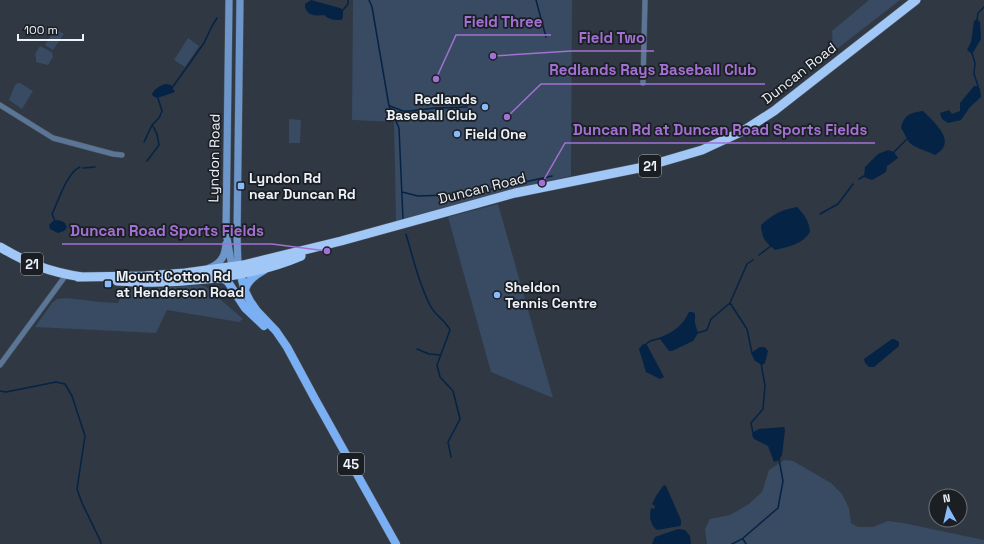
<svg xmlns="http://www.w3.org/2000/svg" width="984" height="544" viewBox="0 0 984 544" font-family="'Space Grotesk',sans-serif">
<rect width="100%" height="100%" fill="#2f3843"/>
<!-- green -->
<path fill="#384b63" d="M353 0H572L571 176 510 191 396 221 394 122 352 120Z
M869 0H900L833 52 832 31Z
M55 29 64 34 53 50 45 45Z
M188 38 199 46 185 67 174 60Z
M40 46 52 52 53 57 48 65 36 62V57L35 54Z
M18 83H20L33 91 22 109 9 100 15 85Z
M289 119 301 120 300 143H289Z
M498 204 553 398 491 372 448 217Z
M201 285 206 287 243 319 239 322 167 310 156 333 35 327 52 303 57 299 67 298 100 302 118 303 123 292 126 289 161 288Z
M784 460 793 461 831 483 842 494 849 508 851 523 858 527H873L888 521 903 523 984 540V544H707L705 529 710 519 730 515 749 504 762 492 769 470Z"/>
<!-- water -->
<path fill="#052345" d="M311 0 340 8 343 10V18L341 20C334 20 330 20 324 15 315 16 308 16 305 7V4Z
M977 19 980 22 981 39 974 51 972 54 967 50 971 42 974 21Z
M166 84 171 85 175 92 157 98 153 96 152 94C154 89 161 85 166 84Z
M974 86H978L980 89 981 97 970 107 961 120 948 123 942 119 940 113 949 110 952 114 960 111V103Z
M923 111C935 123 958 142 935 155 928 151 912 147 909 142 906 138 904 132 901 128 904 114 911 113 923 111Z
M888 150 894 152 898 158 887 166 886 172 872 180 864 177 865 167 878 154Z
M797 207C805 215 809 222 810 232 803 244 788 247 775 250 765 241 762 239 761 225 774 214 780 210 797 207Z
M58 220 64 222 67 227 64 231 58 233 50 229 49 225 53 221Z
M689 312H693L695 314V323L698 333 695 338 693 341 672 351H669L660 339 661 337C674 332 683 325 689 312Z
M892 339H894L899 342V346L874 367H869L865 363 864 359Z
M643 344 647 345 664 377 660 379 646 372 639 349Z
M760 347H765L768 351 765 363 762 365 755 361 751 353Z
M784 427 785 430 782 455 779 460 774 462 768 446 754 439 752 435 755 431 759 429Z
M664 485 666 486 681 520V525L680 526 657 530C650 525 649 516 651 508L654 509 655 506 652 504 656 496Z
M678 529 685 530 690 536 691 544H652L655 537Z"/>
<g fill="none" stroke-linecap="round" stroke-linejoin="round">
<!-- stream -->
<path stroke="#052345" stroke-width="1.5" d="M369 0 372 7 389 106 399 128 403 219
M536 0 546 37
M343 10 348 4V0
M977 20 978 13 984 7
M972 53 975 63 974 74 978 86
M172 88 204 43 212 26 217 18
M390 106 403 111H410L435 108 467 107
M144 142 152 125 159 118 162 111 158 98
M894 152 908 138
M147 161 159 145 157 134 153 126
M83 168 95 167
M859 179 864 176
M520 183 552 176
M402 192 418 196 450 195 488 190 513 185
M820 214 838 204 853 184
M55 221 52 214C58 202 67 172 80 167
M406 234C413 258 419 284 431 307 436 316 446 321 450 330L437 365 440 377 453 391 460 419 448 442 451 457
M759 255 772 245
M730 303 747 329 752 353
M697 333 707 330 711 319 730 303 747 264 753 260
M645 345 650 341 661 338
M417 349 429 354 440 355
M0 391 6 392 56 382 65 384 72 396 85 436 77 489 82 503 100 540 101 544
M755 433H753L751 423 763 409 765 386 761 363
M743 539 746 544
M732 544 742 539 778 508 783 481 779 459"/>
<!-- street casing -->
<g stroke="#4d5660" stroke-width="6">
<path id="street" d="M643 83 645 0
M0 105 53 138 113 154 122 155
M0 365 66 275"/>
</g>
<!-- secondary casing -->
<g stroke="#4d5660" stroke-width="8">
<path id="secondary" d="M229 0 226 232 232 267
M238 266 237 236 240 0
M209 268C221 264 225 256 226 244"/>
</g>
<!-- primary casing -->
<g stroke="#4d5660" stroke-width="9">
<path id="primary" d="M239 269 245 291 250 301 257 311 276 331 287 347 315 399 396 544
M218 279H224L228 282 245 308 264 326
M245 291C246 281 255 275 264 270"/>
</g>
<!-- highway casing -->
<g stroke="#4d5660" stroke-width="10">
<path id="highway" d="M0 247C29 264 49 272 82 277
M78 277 145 276 185 273 243 265 341 241 515 193 644 167 702 150 743 131 774 111 916 0
M117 281C175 285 247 279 301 256"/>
</g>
<!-- street -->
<use href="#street" stroke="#5a7596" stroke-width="5"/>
<!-- secondary -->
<use href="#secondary" stroke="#6d96cb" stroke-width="7"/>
<!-- primary -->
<use href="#primary" stroke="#7ab0f3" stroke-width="8"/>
<!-- highway -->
<use href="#highway" stroke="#a1c7f7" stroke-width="9"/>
</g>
<!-- markers -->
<g fill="#87bbfb" stroke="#1b1f24" stroke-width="1.5">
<circle cx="485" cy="107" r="4"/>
<circle cx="457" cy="134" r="4"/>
<rect x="237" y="182" width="8" height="8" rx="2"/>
<rect x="104" y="280" width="8" height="8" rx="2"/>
<circle cx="497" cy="295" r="4"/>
</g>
<g text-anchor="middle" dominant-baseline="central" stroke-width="3.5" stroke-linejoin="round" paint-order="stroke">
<!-- shield labels -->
<g fill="#1b1f24" stroke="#adb3b9" stroke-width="1">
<rect x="639" y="155" width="22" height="22" rx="3"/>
<rect x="21" y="253" width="22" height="22" rx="3"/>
<rect x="338" y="453" width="26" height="22" rx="3"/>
</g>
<g font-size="13" font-weight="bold" fill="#ecf2f9">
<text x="650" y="166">21</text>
<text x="32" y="264">21</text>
<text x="351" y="464">45</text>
</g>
<!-- street labels -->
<g font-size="14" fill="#ecf2f9" stroke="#1b1f24">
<text transform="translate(799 73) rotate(-38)">Duncan Road</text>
<text transform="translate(214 158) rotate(-89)">Lyndon Road</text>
<text transform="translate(482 188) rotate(-14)">Duncan Road</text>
</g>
<!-- poi labels -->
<g font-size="14" font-weight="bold" fill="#ecf2f9" stroke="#1b1f24" text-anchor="start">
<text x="477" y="99" text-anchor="end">Redlands<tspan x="477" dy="16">Baseball Club</tspan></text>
<text x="465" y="134">Field One</text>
<text x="249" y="178">Lyndon Rd<tspan x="249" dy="16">near Duncan Rd</tspan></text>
<text x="116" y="276">Mount Cotton Rd<tspan x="116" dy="16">at Henderson Road</tspan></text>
<text x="505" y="287">Sheldon<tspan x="505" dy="16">Tennis Centre</tspan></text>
</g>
</g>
<!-- callouts -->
<path fill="none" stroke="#a371d3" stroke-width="1.5" d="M436 79L456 35H551M493 56L571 51H654M507 117L541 84H765M542 183L565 143H875M327 251L272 244H62"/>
<g fill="#a371d3" stroke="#1b1f24" stroke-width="1.5">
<circle cx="436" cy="79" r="4"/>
<circle cx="493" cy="56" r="4"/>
<circle cx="507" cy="117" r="4"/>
<circle cx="542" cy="183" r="4"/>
<circle cx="327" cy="251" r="4"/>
</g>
<g font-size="15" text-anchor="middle" font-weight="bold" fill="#a371d3" stroke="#1b1f24" stroke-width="3.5" stroke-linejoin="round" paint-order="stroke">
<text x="503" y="27">Field Three</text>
<text x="612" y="43">Field Two</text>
<text x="653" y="75">Redlands Rays Baseball Club</text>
<text x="720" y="135">Duncan Rd at Duncan Road Sports Fields</text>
<text x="167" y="236">Duncan Road Sports Fields</text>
</g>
<!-- north arrow -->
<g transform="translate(948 508) rotate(352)"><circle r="19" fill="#1b1f24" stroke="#6f7379"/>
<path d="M0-3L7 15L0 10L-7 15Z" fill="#87bbfb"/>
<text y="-6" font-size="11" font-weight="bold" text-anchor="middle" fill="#ecf2f9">N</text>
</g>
<!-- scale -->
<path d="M18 34v6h65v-6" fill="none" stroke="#ecf2f9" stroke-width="2"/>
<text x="24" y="34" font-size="12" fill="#ecf2f9" stroke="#1b1f24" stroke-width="3" paint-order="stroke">100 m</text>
</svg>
